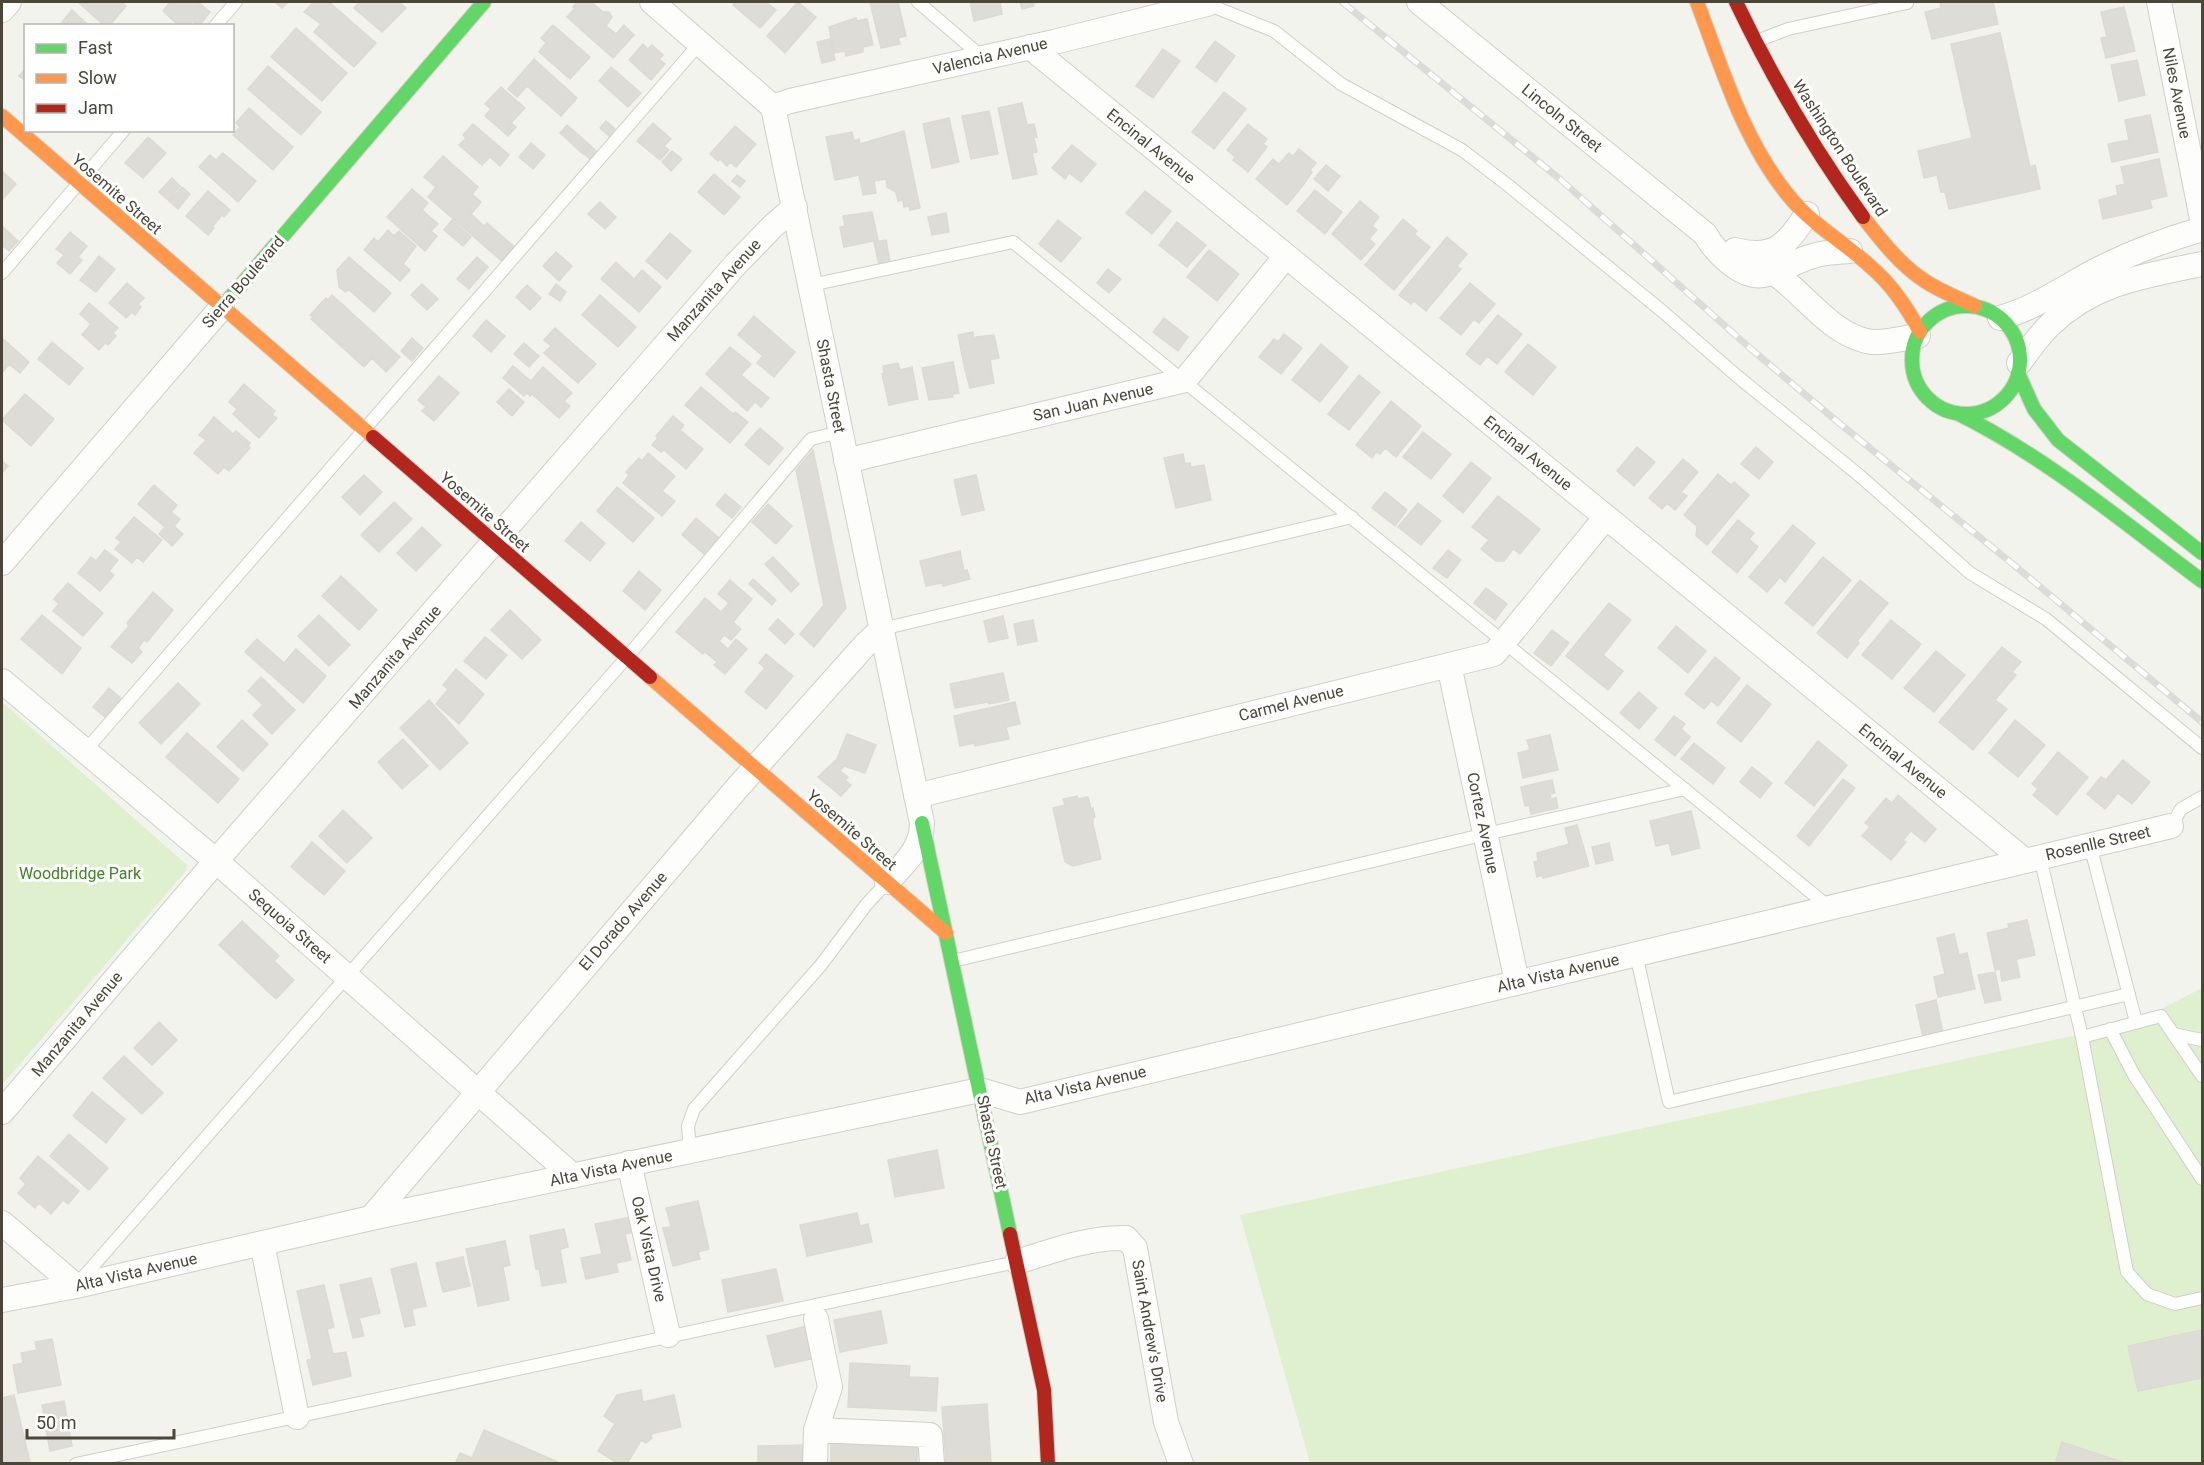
<svg xmlns="http://www.w3.org/2000/svg" width="2204" height="1465" viewBox="0 0 2204 1465" font-family="Roboto,sans-serif">
<rect width="100%" height="100%" fill="#f3f3ee"/>
<!-- green -->
<path fill="#def0cd" d="M2 702 187 865 186 871 2 1085Z
M2202 988V1463H1310L1240 1215 2136 1022Z"/>
<!-- building -->
<path fill="#dddcd6" stroke="#dcdad3" stroke-width="1.5" d="M78 2H121L126 6 109 26H105Z
M170 2H198L210 12 199 26 192 21 188 26H179L163 11Z
M275 2H288L282 8Z
M314 2H329L376 43 354 67 314 32 321 24 304 12Z
M360 2H399L406 8 382 32 354 8Z
M577 2H591L603 12H609L612 17 606 26 616 34 624 25 634 35 613 58 567 17 575 8 573 7Z
M736 2H766L776 10 760 28 733 5Z
M798 2 816 17 785 53 767 36Z
M870 2H898L906 36 898 38 900 44 881 48Z
M970 2H1000L1002 14 974 21Z
M1020 2H1039L1033 3 1034 6 1022 9Z
M1940 2H1993L1998 24 1932 39 1925 12 1941 8Z
M2124 7 2135 51 2106 58 2101 38 2107 37 2101 12Z
M72 10 89 26H59Z
M856 18 857 21 867 19 873 45 863 47V52L846 56 845 51 834 53 829 27Z
M553 25 590 57 570 79 539 52 546 43 541 38Z
M296 28 347 73 322 101 271 57Z
M2000 33 2030 167 2035 165 2040 189 1949 209 1945 192H1941L1937 175 1924 178 1918 151 1972 138 1951 44Z
M830 39 835 60 822 63 817 42Z
M1215 41 1235 56 1216 82 1196 67Z
M643 44 648 49 652 45 663 55 659 59 665 64 651 80 629 60Z
M1163 49 1180 61 1153 98 1136 86Z
M534 59 577 98 561 116 527 86 517 97 508 89Z
M2137 60 2145 95 2119 101 2111 65Z
M268 66 321 112 301 135 248 89Z
M611 67 641 93 628 107 599 81Z
M26 68V81L19 76Z
M501 87 525 108 511 123 516 127 508 136 485 116 491 109 485 104Z
M1224 92 1246 109 1214 149 1192 132Z
M1022 103 1027 125 1034 124 1037 137 1034 138 1037 152 1032 153 1037 174 1013 179 998 108Z
M249 108 293 147 273 170 233 135 240 127 236 123Z
M989 111 998 154 971 159 962 116Z
M2150 115 2158 152 2112 162 2108 144 2129 140 2125 120Z
M949 118 959 162 932 168 923 124Z
M606 121 615 129 609 136 600 128Z
M653 123 671 139 664 146 669 150 660 160 637 141Z
M473 124 509 155 500 166 490 157 482 165 459 145 466 138 463 135Z
M1248 124 1267 139 1263 144 1267 147 1248 172 1233 160 1235 157 1227 150Z
M567 125 590 145 583 154 560 133Z
M735 126 756 144 736 167 730 162 727 166 720 159 718 161 710 154Z
M904 131 920 208 910 210 909 206 904 207 903 200 898 201 896 192 887 187 886 179 874 181 876 193 863 195 859 175 835 180 826 137 852 132 854 141 859 139 860 144Z
M148 137 166 153 143 178 125 163Z
M531 143 545 155 533 169 519 157Z
M1072 145 1096 164 1081 182 1069 173 1065 179 1052 168Z
M591 146 597 152 590 159 584 154Z
M1299 149 1316 163 1310 170 1312 172 1304 184 1287 205 1256 179 1273 159 1279 164 1289 153 1293 156Z
M672 151 682 159 671 171 662 162Z
M223 153 256 181 238 202 199 167 210 155 216 160Z
M443 156 478 187 472 194 481 202 471 214 484 226 487 223 517 249 504 263 428 197 436 187 424 177Z
M2159 159 2167 196 2150 200 2152 208 2103 219 2099 200 2118 195 2116 186 2125 184 2121 167Z
M1326 165 1340 176 1328 191 1314 179Z
M2 171 16 184 2 200Z
M714 174 740 197 724 215 698 192Z
M737 175 745 181 740 187 732 181Z
M172 178 180 186 168 200 159 192Z
M182 187 190 194 178 209 169 201Z
M412 189 428 203 422 210 438 224 431 231 437 236 425 251 387 217Z
M1315 190 1342 212 1325 234 1297 211Z
M208 191 230 210 224 217 222 215 212 227 214 228 208 235 186 216Z
M1145 191 1171 211 1152 234 1126 213Z
M1360 201 1379 217 1372 226 1377 230 1369 239 1375 244 1361 260 1332 234Z
M600 202 616 217 605 229 588 214Z
M872 212 878 240 844 247 840 227 845 226 843 216Z
M946 213 949 232 932 235 928 217Z
M1403 219 1417 231 1414 234 1430 247 1394 290 1365 265Z
M452 220 471 237 463 246 444 230Z
M1058 220 1081 238 1061 262 1039 244Z
M1177 222 1206 245 1187 267 1159 245Z
M2 226 18 241 9 251 2 245Z
M388 230 394 236 399 231 416 246 403 264 410 270 400 281 364 250 374 238 378 242Z
M70 232 87 246 78 257 82 260 70 274 57 263 64 255 56 249Z
M670 233 691 251 667 279 646 261Z
M1447 237 1467 254 1457 266 1461 269 1426 311 1414 301 1411 304 1399 295Z
M886 240 890 262 879 265 874 242Z
M1209 250 1239 274 1217 301 1187 277Z
M556 252 572 266 559 281 543 266Z
M99 256 115 269 96 292 80 280Z
M349 257 391 293 374 312 348 289 346 292 339 287 337 270Z
M477 257 488 267 469 289 457 279Z
M616 262 634 279 642 270 661 287 639 312 601 279Z
M1108 269 1121 279 1109 293 1097 283Z
M127 283 144 298 138 304 141 307 135 315 132 312 126 318 109 303Z
M1470 283 1495 304 1479 323 1474 319 1461 335 1440 318Z
M422 284 438 299 427 310 411 295Z
M556 284 566 292 560 301 549 294Z
M527 285 541 298 530 310 516 297Z
M332 295 400 357 386 372 372 358 364 367 311 319 313 317 310 315 326 298 328 300Z
M600 295 636 327 618 347 582 315Z
M89 303 118 328 113 333 116 336 108 345 105 343 99 350 82 335 91 324 80 314Z
M1498 315 1522 334 1497 364 1487 356 1480 365 1466 354Z
M754 316 795 352 774 377 757 363 763 356 738 335Z
M1164 318 1188 337 1178 351 1153 332Z
M486 320 505 336 491 352 473 336Z
M555 328 596 364 578 383 544 353 551 346 544 340Z
M973 332 974 340 976 337 994 335 999 358 990 360 994 383 970 388 965 370 958 335Z
M1284 334 1302 348 1281 374 1259 357 1274 339 1278 342Z
M2 338 29 362 20 373 9 364 2 373Z
M412 338 423 348 412 361 401 351Z
M52 342 83 368 69 385 38 359Z
M524 343 539 356 529 367 514 354Z
M1321 344 1348 367 1320 402 1292 380Z
M1528 344 1556 367 1533 395 1505 372Z
M730 347 751 364 741 375 769 398 761 407 755 402 747 411 706 374Z
M953 362 959 393 952 394 953 397 929 400 922 368Z
M898 363 900 370 912 367 918 399 889 405 882 374 884 373 883 366Z
M513 366 531 381 543 367 572 393 564 401 570 406 559 418 532 394 530 396 527 393 524 396 503 378Z
M1359 375 1380 392 1349 430 1328 414Z
M439 376 459 393 434 421 422 411 426 407 418 400Z
M244 384 275 411 272 415 277 418 259 438 233 414 237 409 229 402Z
M701 387 733 414 735 412 748 422 730 443 685 405Z
M509 389 524 402 512 416 497 402Z
M25 394 54 419 31 446 2 420Z
M1391 401 1421 426 1396 457 1385 448 1380 454 1376 452 1372 458 1356 445Z
M673 416 684 425 680 430 703 449 686 469 664 450 661 452 652 445 658 438 656 436Z
M214 417 233 434 236 431 250 443 248 446 250 448 229 471 224 467 218 474 194 453 206 440 199 435Z
M760 428 783 448 769 465 745 445Z
M1423 432 1451 454 1431 479 1403 457Z
M1637 447 1655 462 1634 486 1617 471Z
M1756 447 1773 462 1759 479 1741 464Z
M813 450 846 608 814 647 800 634 824 605 796 470Z
M648 453 675 476 662 491 675 501 662 516 623 483 629 475 626 472 639 458 642 461Z
M1183 454 1185 464 1190 463 1191 467 1204 465 1211 500 1176 508 1164 458Z
M1683 459 1698 472 1681 492 1687 496 1675 510 1667 503 1662 509 1649 498Z
M2 461 8 466 2 473Z
M1471 462 1491 478 1463 513 1443 496Z
M1718 474 1731 485 1734 482 1749 495 1707 545 1696 536 1697 526 1684 515Z
M364 475 382 492 360 515 342 497Z
M976 475 984 510 962 515 954 480Z
M154 485 177 505 171 512 180 519 174 526 183 534 172 546 159 534 165 527 138 504Z
M617 487 654 518 633 542 597 511Z
M1385 492 1407 510 1395 526 1372 508Z
M725 494 741 507 732 518 716 505Z
M1498 496 1540 529 1520 554 1513 549 1504 561H1496L1481 549 1489 540 1472 527Z
M394 502 412 519 379 552 361 535Z
M1418 503 1441 521 1421 545 1398 527Z
M768 504 792 526 776 544 752 522Z
M134 517 162 540 143 562 137 557 132 563 115 549 121 542 116 538Z
M696 518 719 538 705 555 682 535Z
M1738 520 1754 533 1749 539 1758 547 1737 573 1712 552Z
M581 522 605 543 590 561 565 541Z
M1793 525 1815 543 1785 582 1780 577 1767 592 1749 577Z
M422 527 441 545 416 571 397 553Z
M105 550 118 560 109 571 114 575 100 591 78 573 91 557 96 561Z
M1448 550 1461 560 1447 578 1433 568Z
M960 551 964 571 967 570 970 579 943 586 942 583 926 586 920 561Z
M773 557 799 584 791 592 765 564Z
M1823 557 1851 580 1813 626 1785 603Z
M639 571 661 590 645 610 623 591Z
M341 576 377 610 359 630 322 596Z
M753 579 776 600 772 605 749 584Z
M730 580 752 599 733 622 741 629 731 640 724 635 719 641 728 649 736 639 747 649 725 674 714 665 717 662 705 652 703 654 676 632 705 598 721 612 729 603 718 594Z
M1860 580 1888 603 1857 641 1859 643 1847 658 1817 633Z
M68 583 103 613 83 636 53 611 59 604 54 599Z
M1486 588 1507 604 1495 620 1474 603Z
M153 592 173 610 147 642 144 640 138 648 142 652 132 663 111 647 129 626 127 623Z
M1609 603 1631 620 1603 655 1623 671 1608 690 1566 656Z
M510 610 541 640 522 659 491 630Z
M42 615 81 648 62 674 21 639Z
M319 615 350 645 329 666 298 636Z
M1003 616 1008 638 989 642 984 621Z
M778 619 794 634 785 644 769 629Z
M1033 620 1037 641 1018 645 1014 624Z
M1891 620 1921 644 1892 679 1862 655Z
M1676 626 1706 651 1688 673 1658 648Z
M1552 630 1569 643 1551 666 1534 653Z
M485 637 507 655 486 679 464 661Z
M257 639 284 663 296 649 326 676 303 703 245 652Z
M2002 647 2021 662 2012 672 2016 675 1995 700 2007 709 1973 750 1939 722Z
M1936 651 1965 675 1934 712 1904 688Z
M766 654 793 676 766 709 745 692 765 668 759 663Z
M1715 657 1740 678 1718 706 1711 701 1704 709 1685 694Z
M456 669 484 694 459 724 436 704 448 689 443 685Z
M1003 673 1009 700 989 704 988 702 955 708 950 684Z
M261 677 295 710 272 734 253 715 263 705 248 691Z
M178 683 200 704 161 744 139 723Z
M1747 685 1771 704 1741 742 1717 723Z
M109 688 122 699 106 718 93 707Z
M1639 692 1657 708 1639 729 1620 713Z
M429 700 468 743 440 770 400 728Z
M1015 702 1020 724 1006 727 1009 739 975 746 974 743 960 746 954 716Z
M1674 716 1685 724 1681 729 1690 737 1675 756 1655 740Z
M242 720 268 744 243 771 217 747Z
M2015 720 2045 745 2018 777 1989 753Z
M187 733 239 779 218 803 166 757Z
M847 734 876 745 865 773 844 766 840 771 848 777 845 780 851 785 841 796 818 777 837 759Z
M1550 735 1558 770 1523 778 1518 753 1530 750 1527 740Z
M403 739 428 766 402 789 378 762Z
M1818 741 1847 765 1814 806 1785 783Z
M1694 743 1725 768 1713 784 1681 759Z
M2058 752 2088 777 2057 815 2033 795 2038 789 2032 784Z
M2123 760 2150 782 2132 804 2118 793 2105 809 2087 794 2101 777 2106 780Z
M1752 767 1772 783 1760 798 1740 782Z
M1843 779 1855 788 1809 846 1797 836Z
M1552 780 1555 793 1550 794 1551 799 1556 798 1558 808 1531 814 1529 805 1525 806 1521 787Z
M1898 795 1936 829 1925 842 1911 831 1903 840 1906 842 1891 860 1862 836 1870 827 1865 823 1886 798 1892 803Z
M1077 796 1078 799 1088 797 1091 809 1093 808 1095 817 1093 818V824L1101 859 1073 866 1065 862 1053 808 1065 805 1063 799Z
M343 810 372 838 347 863 319 836Z
M1691 811 1700 848 1672 855 1669 843 1656 846 1650 821Z
M1577 825 1589 866 1543 878 1542 875 1537 877 1534 862 1538 861 1537 853 1569 844 1565 828Z
M312 842 345 871 324 895 291 867Z
M1609 843 1613 860 1596 864 1592 847Z
M2027 920 2035 955 2016 959 2020 977 2002 981 2000 969 1995 970 1987 933 2009 928 2008 924Z
M242 921 279 956 274 961 294 980 276 999 219 945Z
M1954 934 1959 955 1967 953 1975 989 1938 997 1934 977 1945 974 1937 938Z
M1995 972 2001 1000 1985 1003 1978 975Z
M1936 1000 1943 1033 1923 1037 1916 1005Z
M159 1022 177 1040 152 1065 134 1048Z
M124 1056 163 1093 142 1114 103 1078Z
M92 1092 125 1119 106 1143 73 1116Z
M69 1134 108 1168 89 1190 50 1156Z
M937 1150 944 1188 895 1197 888 1160Z
M38 1156 79 1191 68 1204 63 1200 51 1214 39 1203 35 1208 18 1193 26 1184 20 1178Z
M698 1201 709 1249 698 1252 700 1259 673 1266 663 1228 671 1227 666 1208Z
M857 1213 860 1226 868 1224 872 1242 807 1256 800 1225Z
M631 1217 635 1232 625 1234 631 1260 616 1263 618 1272 586 1279 581 1258 602 1254 595 1224Z
M564 1229 568 1247 560 1249 566 1282 542 1286 539 1268 536 1269 530 1236Z
M505 1241 510 1265 503 1267 509 1300 478 1306 466 1249Z
M463 1257 470 1286 443 1292 436 1263Z
M416 1263 426 1306 412 1309 415 1325 405 1327 391 1269Z
M776 1269 783 1301 728 1312 722 1280Z
M371 1278 380 1313 359 1318 364 1336 353 1338 340 1285Z
M324 1285 334 1327 327 1329 333 1354 346 1352 351 1376 313 1385 307 1360 312 1359 297 1291Z
M881 1311 887 1343 840 1352 834 1320Z
M811 1325 819 1357 775 1367 767 1336Z
M2202 1330V1378L2138 1391 2128 1346Z
M52 1339 61 1385 18 1393 13 1365 23 1363 21 1353 37 1350 35 1342Z
M850 1363 910 1366 909 1377 938 1378 936 1411 848 1407Z
M641 1390 643 1402 674 1395 681 1427 651 1434 652 1438 646 1443 641 1440 627 1464H619L598 1451 615 1424 604 1416 617 1395Z
M14 1395 30 1462 2 1464V1398Z
M64 1401 72 1446 50 1451 42 1405Z
M987 1404 991 1464H946L942 1407Z
M484 1430 558 1462V1464H455L460 1453 472 1458Z
M917 1441V1464H831V1442Z
M2062 1442 2128 1464H2055Z
M804 1445 805 1464H758V1446Z"/>
<g fill="none" stroke-linecap="round" stroke-linejoin="round">
<!-- lane casing -->
<g stroke="#d0cec8" stroke-width="14">
<path id="lane" d="M918 2 982 57
M1207 4 1274 31 1341 84 1462 150 1509 186 1662 311 1737 376 1860 476 1970 573 2046 619 2202 748
M215 26 236 2
M1757 41 1788 29 1907 3
M2 273 124 130
M811 285 1013 242 1829 907
M882 629 1352 517
M85 751 700 43
M2171 826 2181 809 2202 797
M2090 845 2136 1022
M2040 857 2082 1037 2127 1272 2147 1294 2175 1304 2202 1298
M1636 954 1669 1102 2129 994
M953 961 1486 834 1685 789
M2110 1029 2134 1075 2202 1179
M2173 1034 2202 1040
M2082 1037 2161 1016 2202 1076
M690 1151 688 1126 694 1109 821 965 866 905 887 882
M79 1282 627 657 811 439 840 432
M76 1464 1016 1262"/>
</g>
<!-- street casing -->
<g stroke="#d0cec8" stroke-width="26">
<path id="street" d="M652 2 773 107 922 823C922 849 904 864 887 882
M1419 2 1705 234C1715 252 1742 279 1764 275 1781 272 1796 260 1813 256 1825 252 1838 252 1850 251
M2159 2 2202 219
M2 10 9 2
M1030 47 1606 517 2024 860
M773 107 790 101 1054 42 1207 4
M1735 250C1775 260 1786 245 1807 214
M1762 265C1801 286 1828 336 1872 342 1886 343 1904 338 1918 336
M2000 318C2039 307 2068 284 2103 267 2135 251 2168 239 2202 229
M2019 363C2029 350 2039 335 2051 324 2095 282 2145 276 2202 264
M846 461 1185 380 1286 256
M2 563 222 307
M1449 665 1517 982
M2 681 216 861 573 1176
M916 796 1494 654 1606 517
M2 1112 216 861 736 264 773 226 795 207
M629 1163 668 1335
M371 1218 738 787 865 645 882 629
M2 1223 76 1286
M262 1243 297 1417
M1017 1262C1052 1251 1089 1237 1126 1238L1135 1248 1166 1422 1181 1464
M2 1300 76 1286 371 1218 980 1090 1020 1102 2171 826
M816 1430 930 1435 932 1464
M815 1464 816 1430 830 1387 816 1319"/>
</g>
<!-- fast casing -->
<g stroke="#d3d1c5" stroke-width="16">
<path id="fast" d="M1912 360a54 54 0 1 1 108 0a54 54 0 1 1-108 0Z
M222 307 484 2
M2018 373 2034 409 2058 440 2202 553
M1957 413C2046 457 2123 522 2202 581
M922 823 1010 1234"/>
</g>
<!-- slow casing -->
<g stroke="#d3d1c5" stroke-width="16">
<path id="slow" d="M1697 2C1722 68 1743 140 1788 195 1811 224 1844 242 1871 267 1892 285 1907 307 1920 332
M2 116 373 437
M1863 217C1881 240 1900 265 1925 281 1940 291 1958 298 1975 306
M650 677 946 933"/>
</g>
<!-- jam casing -->
<g stroke="#d3d1c5" stroke-width="16">
<path id="jam" d="M1736 2C1772 77 1814 150 1863 217
M373 437 650 677
M1010 1234 1044 1390 1048 1464"/>
</g>
<!-- lane -->
<use href="#lane" stroke="#fdfdfc" stroke-width="12"/>
<!-- street -->
<use href="#street" stroke="#fdfdfc" stroke-width="24"/>
<!-- fast -->
<use href="#fast" stroke="#63d668" stroke-width="14"/>
<!-- slow -->
<use href="#slow" stroke="#ff974d" stroke-width="14"/>
<!-- jam -->
<use href="#jam" stroke="#b3261e" stroke-width="14"/>
<!-- rail casing -->
<g stroke="#dbdbda" stroke-width="7">
<path id="rail" d="M1342 2 1561 180 1751 349 1839 423 2014 565 2202 722"/>
</g>
<!-- rail -->
<use href="#rail" stroke="#fff" stroke-width="4.5" stroke-dasharray="14" stroke-linecap="butt"/>
</g>
<g text-anchor="middle" dominant-baseline="central" stroke-width="6" stroke-linejoin="round" paint-order="stroke">
<!-- street labels -->
<g font-size="16" fill="#4c4638" stroke="#fff">
<text transform="translate(990 56) rotate(-13)">Valencia Avenue</text>
<text transform="translate(2177 93) rotate(79)">Niles Avenue</text>
<text transform="translate(1562 118) rotate(39)">Lincoln Street</text>
<text transform="translate(1151 146) rotate(39)">Encinal Avenue</text>
<text transform="translate(1840 148) rotate(57)">Washington Boulevard</text>
<text transform="translate(117 194) rotate(41)">Yosemite Street</text>
<text transform="translate(243 282) rotate(-49)">Sierra Boulevard</text>
<text transform="translate(714 290) rotate(-48)">Manzanita Avenue</text>
<text transform="translate(831 386) rotate(79)">Shasta Street</text>
<text transform="translate(1093 402) rotate(-13)">San Juan Avenue</text>
<text transform="translate(1528 453) rotate(39)">Encinal Avenue</text>
<text transform="translate(485 512) rotate(41)">Yosemite Street</text>
<text transform="translate(395 657) rotate(-49)">Manzanita Avenue</text>
<text transform="translate(1291 703) rotate(-14)">Carmel Avenue</text>
<text transform="translate(1903 761) rotate(39)">Encinal Avenue</text>
<text transform="translate(1483 823) rotate(78)">Cortez Avenue</text>
<text transform="translate(852 830) rotate(41)">Yosemite Street</text>
<text transform="translate(2098 843) rotate(-13)">Rosenlle Street</text>
<text transform="translate(623 921) rotate(-49)">El Dorado Avenue</text>
<text transform="translate(290 926) rotate(41)">Sequoia Street</text>
<text transform="translate(1558 973) rotate(-13)">Alta Vista Avenue</text>
<text transform="translate(77 1024) rotate(-50)">Manzanita Avenue</text>
<text transform="translate(1085 1085) rotate(-13)">Alta Vista Avenue</text>
<text transform="translate(992 1142) rotate(78)">Shasta Street</text>
<text transform="translate(611 1168) rotate(-12)">Alta Vista Avenue</text>
<text transform="translate(649 1249) rotate(77)">Oak Vista Drive</text>
<text transform="translate(136 1272) rotate(-13)">Alta Vista Avenue</text>
<text transform="translate(1150 1331) rotate(80)">Saint Andrew's Drive</text>
</g>
<!-- park labels -->
<g font-size="16" fill="#418326" stroke="#fff">
<text x="80" y="873">Woodbridge Park</text>
</g>
</g>
<!-- border -->
<rect width="2204" height="1465" fill="none" stroke="#4c4638" stroke-width="6"/>
<!-- legend -->
<rect x="24" y="24" width="210" height="108" fill="#ffffff" stroke="#b7b5af" stroke-width="1.5"/>
<rect x="36" y="44" width="30" height="9" fill="#63d668" stroke="#b7b5af" stroke-width="1.5"/>
<text x="78" y="54" font-size="18" fill="#4c4638">Fast</text>
<rect x="36" y="74" width="30" height="9" fill="#ff974d" stroke="#b7b5af" stroke-width="1.5"/>
<text x="78" y="84" font-size="18" fill="#4c4638">Slow</text>
<rect x="36" y="104" width="30" height="9" fill="#b3261e" stroke="#b7b5af" stroke-width="1.5"/>
<text x="78" y="114" font-size="18" fill="#4c4638">Jam</text>
<!-- scale -->
<path d="M27 1429v9h147v-9" fill="none" stroke="#4c4638" stroke-width="3"/>
<text x="36" y="1429" font-size="18" fill="#4c4638" stroke="#ffffff" stroke-width="4.5" paint-order="stroke">50 m</text>
</svg>
